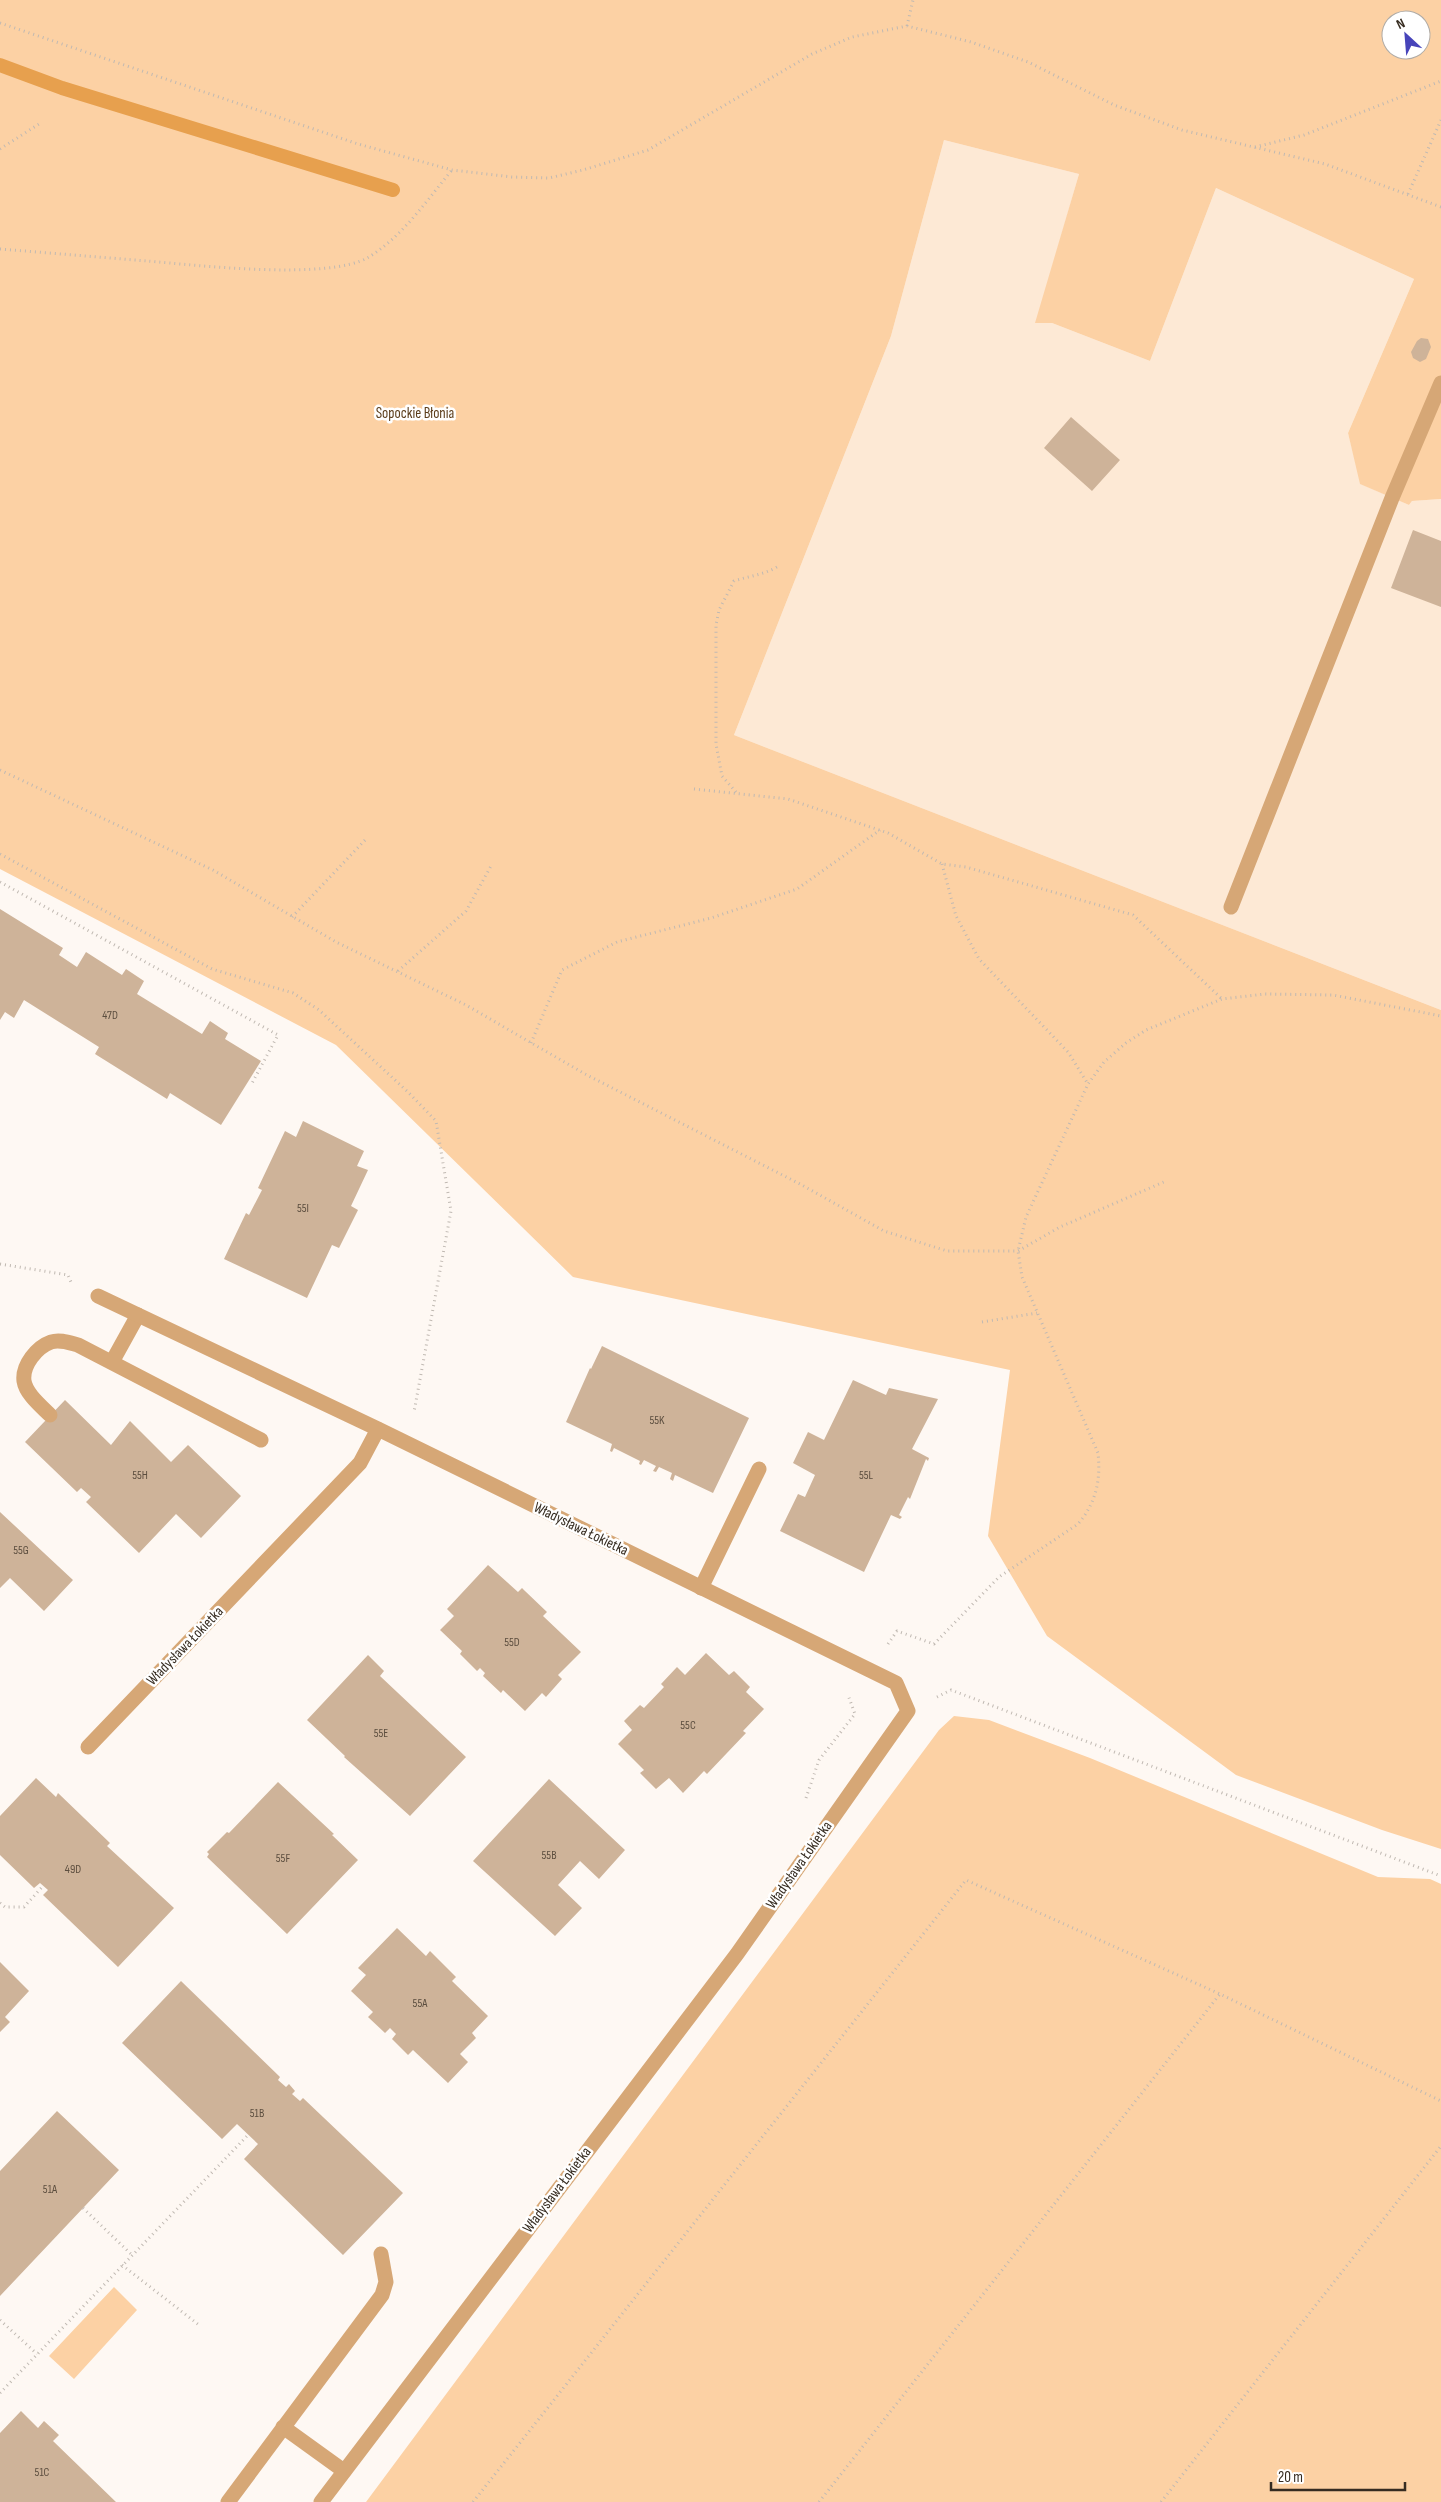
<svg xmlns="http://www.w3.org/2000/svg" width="1441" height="2502" viewBox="0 0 1441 2502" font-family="'Sofia Sans Condensed',sans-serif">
<rect width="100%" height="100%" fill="#fef8f3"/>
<!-- built -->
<path fill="#fde9d5" d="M944 140 1079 174 1036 323H1052L1150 361 1216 188 1414 279 1348 433 1361 484 1409 505 1412 501 1441 499V1010L734 735 891 336Z"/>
<!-- green -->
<path fill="#fcd1a4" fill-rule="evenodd" d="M0 0H1441V499L1412 501 1409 505 1360 484 1348 433 1414 279 1216 188 1150 361 1052 323H1035L1079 174 944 140 891 336 734 735 1441 1010V1849L1382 1830 1236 1775 1047 1636 988 1536 1010 1370 573 1277 336 1045 0 869ZM1391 20H1421V50H1391Z
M954 1716 989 1720 1090 1758 1378 1877 1430 1879 1441 1884V2502H366L939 1730Z
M114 2287 137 2310 74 2379 49 2356Z"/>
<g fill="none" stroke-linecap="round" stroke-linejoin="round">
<!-- stream -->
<path stroke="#e7a04e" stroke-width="14" d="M0 65 62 88 393 190"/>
</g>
<!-- building -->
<path fill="#ceb399" d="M1421 338 1428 339 1431 347 1426 359 1420 362 1413 358 1411 352 1417 341Z
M1071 417 1120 460 1092 491 1044 448Z
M1413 530 1441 541V607L1391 588Z
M0 909 63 948 59 955 77 967 86 952 122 975 126 969 144 981 137 994 202 1034 210 1021 228 1033 225 1039 261 1061 221 1125 170 1093 167 1099 95 1054 99 1047 24 1000 14 1018 5 1012 0 1020Z
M303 1121 364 1151 357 1166 368 1170 351 1206 358 1210 339 1248 332 1245 307 1298 224 1259 246 1213 249 1215 262 1190 258 1188 285 1131 296 1137Z
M602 1346 749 1418 713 1493 675 1475 673 1481 670 1479 672 1473 659 1467 656 1472 653 1471 656 1466 644 1460 641 1465 639 1464 640 1461 614 1448 612 1452 610 1451 612 1444 566 1422 590 1368 591 1369Z
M853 1380 886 1395 889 1388 938 1399 912 1449 929 1458 928 1461 926 1459 910 1499 908 1497 899 1515 902 1517 900 1519 891 1515 864 1572 780 1531 798 1494 805 1497 815 1475 793 1463 808 1432 824 1440Z
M65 1400 111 1445 130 1421 171 1462 188 1445 241 1496 201 1538 176 1514 139 1553 86 1502 91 1497 81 1488 77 1492 25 1442Z
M0 1512 73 1580 44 1611 10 1578 0 1588Z
M488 1565 518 1592 522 1588 525 1591 547 1612 543 1616 581 1652 558 1675 562 1679 546 1697 542 1693 525 1711 503 1690 501 1693 483 1676 485 1673 480 1668 477 1671 460 1654 462 1651 440 1630 454 1616 447 1609Z
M706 1653 729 1675 734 1671 750 1687 746 1692 764 1709 743 1731 746 1733 707 1774 704 1771 683 1793 669 1778 656 1789 640 1773 644 1770 618 1744 632 1730 624 1721 640 1705 644 1708 664 1687 661 1684 677 1667 685 1675Z
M368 1655 384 1671 380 1676 466 1757 410 1816 344 1757 345 1756 307 1720Z
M36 1778 56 1797 58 1793 110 1843 107 1846 174 1908 118 1967 43 1895 48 1890 40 1883 34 1888 0 1855V1816Z
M549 1779 625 1850 599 1879 580 1861 558 1885 582 1908 555 1936 473 1861Z
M278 1782 334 1834 332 1835 358 1860 287 1934 207 1857 209 1854 207 1852 227 1832 229 1833Z
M397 1928 426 1956 430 1951 456 1977 452 1981 488 2016 472 2033 476 2038 460 2054 468 2062 448 2083 413 2050 408 2055 392 2039 396 2034 390 2028 385 2033 368 2017 373 2012 351 1991 366 1975 358 1968Z
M0 1962 29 1991 5 2017 10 2022 0 2032Z
M181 1981 280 2077 278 2080 286 2087 289 2084 295 2091 292 2094 300 2101 303 2098 403 2193 343 2255 244 2159 258 2144 237 2124 222 2139 122 2043Z
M57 2111 119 2170 0 2296V2171Z
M21 2411 38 2428 44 2421 59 2435 53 2441 116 2502H0V2433Z"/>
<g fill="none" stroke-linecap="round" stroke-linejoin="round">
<!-- path -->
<path stroke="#c0b9b2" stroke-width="3" stroke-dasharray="1 4" stroke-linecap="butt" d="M0 23 358 144 452 170 512 177 549 178 583 170 648 150 812 54 852 37 907 26 971 42 1028 62 1114 105 1182 130 1325 164 1441 207
M907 26 913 0
M1255 147 1304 135 1441 81
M0 149 39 124
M1408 194 1441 120
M0 249C49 253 98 257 147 261 196 265 329 281 369 257 403 236 427 200 452 170
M0 770 213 870 336 942 466 1005 585 1074 800 1184 884 1231 947 1251H1018L1060 1227 1166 1181
M694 789 788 799 888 833 942 864 966 867 1133 915 1222 999
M736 792 722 776 716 744V625L719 610 734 581C749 576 763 575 777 567
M0 854 212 969 293 993 319 1010 408 1092 436 1121 451 1211 414 1412
M942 864 956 916 979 959 1068 1052 1088 1084
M0 882 278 1035 251 1085
M292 917 367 838
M398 971 466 911 491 866
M531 1043 562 970 617 942 711 918 797 889 880 830
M0 1264 68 1275 71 1282
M982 1322 1037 1313
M888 1644 897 1631 934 1644 999 1577 1078 1524C1096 1503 1101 1480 1098 1453L1022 1277 1018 1251 1026 1217 1088 1084 1104 1062 1126 1043 1146 1030 1222 999 1265 994 1333 995 1441 1016
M937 1697 951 1690 1441 1876
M806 1798 819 1760 855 1714 848 1695
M0 1903 5 1907H24L43 1886
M83 2208 132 2255
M122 2265 199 2325
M0 2320 37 2354
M0 2393 248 2135
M473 2502 966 1880 1220 1994 1441 2101
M819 2502 1220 1994
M1161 2502 1441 2146"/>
<!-- lane -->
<path stroke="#d6a776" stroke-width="15" d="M1231 907 1392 498 1441 383
M112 1362 138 1315
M50 1415C41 1406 26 1394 24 1381 22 1365 37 1347 51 1342 60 1339 70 1343 78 1345L261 1440
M701 1588 759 1469
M283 2427 344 2471
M228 2502 382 2295 386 2282 381 2254"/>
<!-- street -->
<path stroke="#d6a776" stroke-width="15" d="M98 1296 378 1429 896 1683 908 1711 737 1954 321 2502
M88 1747 360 1463 378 1429"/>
</g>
<g text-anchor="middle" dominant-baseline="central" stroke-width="5" stroke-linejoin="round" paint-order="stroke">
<!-- number labels -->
<g font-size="12" fill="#5c4e3f">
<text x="110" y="1015">47D</text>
<text x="303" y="1208">55I</text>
<text x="657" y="1420">55K</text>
<text x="140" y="1475">55H</text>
<text x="866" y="1475">55L</text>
<text x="21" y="1550">55G</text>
<text x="512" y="1642">55D</text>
<text x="688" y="1725">55C</text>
<text x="381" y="1733">55E</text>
<text x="549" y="1855">55B</text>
<text x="283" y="1858">55F</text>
<text x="73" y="1869">49D</text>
<text x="420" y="2003">55A</text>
<text x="257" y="2113">51B</text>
<text x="50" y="2189">51A</text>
<text x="42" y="2472">51C</text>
</g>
<!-- park labels -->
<g font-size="15" fill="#5c3e1c" stroke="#fff">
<text x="415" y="413">Sopockie Błonia</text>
</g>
<!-- street labels -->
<g font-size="15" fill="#362c21" stroke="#fff">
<text transform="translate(581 1529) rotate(26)">Władysława Łokietka</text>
<text transform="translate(185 1646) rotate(-46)">Władysława Łokietka</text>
<text transform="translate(799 1865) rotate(-55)">Władysława Łokietka</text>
<text transform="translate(557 2190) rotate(-53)">Władysława Łokietka</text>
</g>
</g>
<!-- north arrow -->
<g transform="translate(1406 35) rotate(334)"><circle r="24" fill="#ffffff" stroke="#afaba6"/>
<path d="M0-4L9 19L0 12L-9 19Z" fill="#4744ba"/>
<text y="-8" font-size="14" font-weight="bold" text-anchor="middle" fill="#362c21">N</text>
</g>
<!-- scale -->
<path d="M1271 2482v8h134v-8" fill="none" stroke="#362c21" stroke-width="2.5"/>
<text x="1278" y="2482" font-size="15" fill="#362c21" stroke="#ffffff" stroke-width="4" paint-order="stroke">20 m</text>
</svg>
